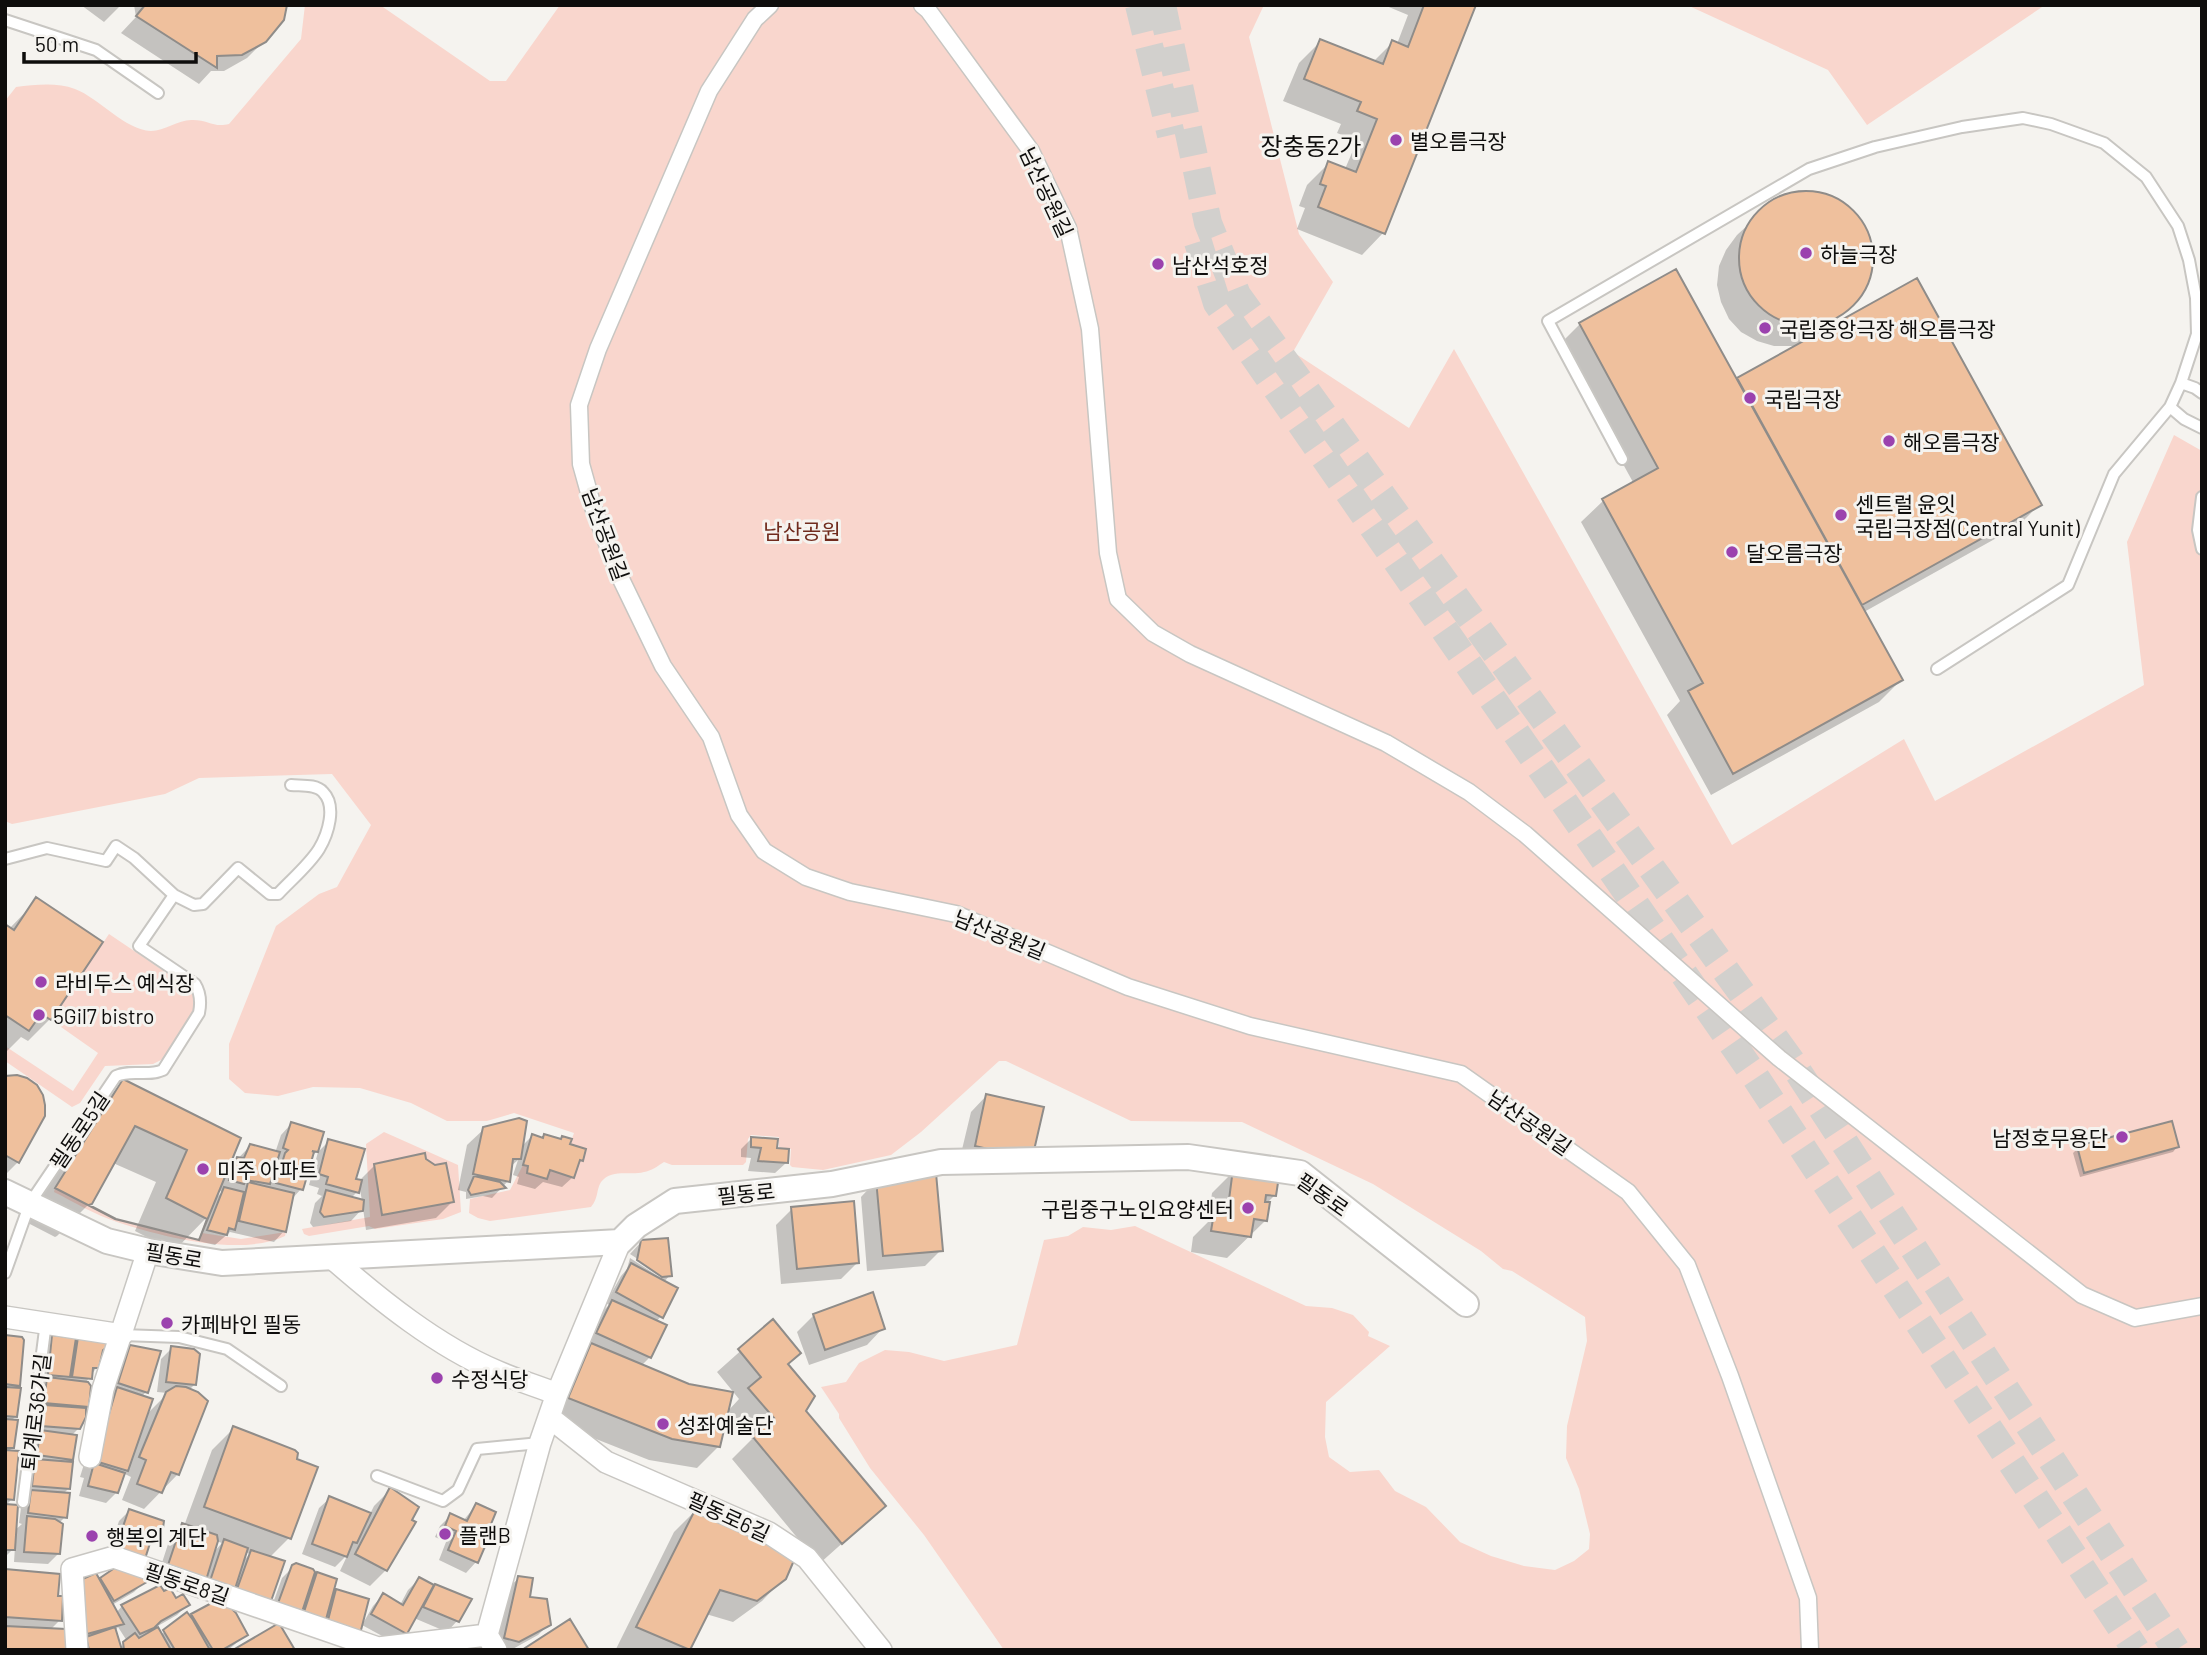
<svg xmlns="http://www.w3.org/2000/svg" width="2207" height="1655" viewBox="0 0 2207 1655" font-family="Barlow,'Noto Sans KR',sans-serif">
<rect width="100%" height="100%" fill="#f5f3ef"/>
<!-- green -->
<path fill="#f9d6cd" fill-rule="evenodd" d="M305 5H380L490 81H506L560 5H1264L1249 37 1299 234 1333 282 1293 352 1409 428 1454 349 1732 845 1904 739 1935 801 2144 685 2127 542 2174 435 2202 451V1650H1004L924 1535 870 1468 839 1418V1414L821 1387 846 1382 859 1363 885 1350 909 1352 944 1361 1017 1345 1044 1240 1068 1236 1083 1227 1111 1230 1135 1226 1306 1306 1332 1308 1353 1315 1369 1332 1368 1336 1390 1346 1326 1402 1325 1437 1329 1457 1350 1472 1379 1470 1395 1491 1426 1507 1460 1542 1491 1556 1524 1566 1555 1570 1574 1561 1589 1549 1590 1534 1579 1489 1566 1458 1567 1426 1587 1341 1585 1317 1512 1271 1503 1269 1481 1251 1373 1184 1242 1122 1131 1121 1006 1061H999L921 1132 891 1155 823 1170 792 1167 790 1165 791 1149 779 1147V1137L751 1135 748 1139 746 1162 743 1165H672L664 1162C658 1166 651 1171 644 1172 630 1176 612 1168 601 1182 596 1190 599 1197 591 1207L490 1221 478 1218 469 1213 470 1199 510 1190 523 1165 528 1166 527 1173 547 1179 550 1170 574 1177 580 1160H583L586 1150 570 1144 574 1133 514 1113 487 1121H447L411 1103 360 1088 313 1087 278 1096 245 1093 229 1079V1044L276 926 319 894 337 887 371 825 332 774 199 778 165 794 12 824 5 821V101L16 87C35 85 56 82 75 89 99 98 125 130 151 131 165 131 179 119 193 120 208 120 214 128 229 124L301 39Z
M1687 5H2045L1867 125 1828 70Z
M109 934 192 990 195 1011 167 1057 153 1064 105 1066 80 1103 72 1107 5 1061V1046L73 1091 98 1053 51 1020Z
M384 1132 458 1165 461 1212 443 1219 375 1229 369 1226 309 1236 304 1234 302 1229 370 1217 366 1144ZM424 1154 426 1159 435 1165 446 1164 454 1202 382 1214 375 1164Z
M55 1188 115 1219 199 1240 202 1233 241 1239 286 1232 285 1236C240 1257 163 1237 117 1222 95 1215 74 1202 54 1192Z"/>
<!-- shadow -->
<path fill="#0003" fill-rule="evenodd" d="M81 5H121L104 22Z
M134 5H285L264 41 247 58 224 71H211L199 84 121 33 136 17Z
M1384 5H1474L1383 233 1362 255 1297 229 1305 208 1299 206 1307 185 1329 163 1345 169 1357 141 1337 133 1341 124 1283 101 1299 63 1321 41 1373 62 1393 42 1397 44 1408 15Z
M1808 193 1825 196 1841 203 1854 214 1864 229 1870 245 1871 263 1867 280 1859 296 1828 328 2040 504 2018 526 1864 612 1901 680 1879 702 1711 795 1667 715 1680 701 1581 522 1603 501 1634 484 1558 346 1580 324 1736 381 1798 346H1774L1757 341 1741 332 1729 319 1721 302 1717 285 1719 266 1726 250 1737 235 1774 201 1790 195Z
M37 900 50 1019 28 1041 21 1037 6 1052 5 927 9 929Z
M5 1078 18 1162 5 1175Z
M124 1081 226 1171 250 1146 275 1153 281 1135 291 1124 317 1151 311 1157 301 1189 291 1200 284 1231 274 1242 230 1232 215 1245 198 1241 207 1217 174 1251 135 1231 156 1182 113 1163 90 1203 57 1236 55 1237 24 1221 91 1114ZM218 1190 222 1192 214 1200Z
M987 1095 1031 1158 1015 1174 959 1162 971 1112Z
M484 1129 521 1147 532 1136 568 1145 581 1160 576 1165 573 1177 562 1187 543 1182 535 1189 517 1184 519 1177 513 1175 518 1160 510 1167 508 1181 492 1198 483 1196 466 1199V1192L458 1190 467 1145Z
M752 1138 775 1150 786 1163 775 1173 748 1171 751 1158 741 1157V1149Z
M329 1141 354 1180 359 1181 375 1165 424 1160 434 1167 452 1202 436 1218 366 1230 363 1208 351 1221 313 1227 310 1223 315 1203 322 1196 317 1194 319 1188 309 1185 318 1152ZM359 1184 362 1201 351 1198 357 1192Z
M2177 1147 2173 1152 2080 1177 2073 1153 2078 1148Z
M1234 1171 1274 1196 1268 1202 1265 1221 1227 1258 1191 1252 1193 1237 1208 1222 1212 1193Z
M877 1180 941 1250 925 1266 867 1271 861 1197Z
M792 1209 858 1262 841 1279 781 1284 776 1225Z
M642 1241 670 1275 664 1282 661 1316 656 1322 650 1357 641 1366 719 1446 697 1468 649 1460 548 1420 570 1366 591 1346 587 1344 601 1313 609 1305 606 1303 621 1276 627 1269 630 1258 661 1278V1274L630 1254Z
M814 1315 883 1328 867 1345 809 1365 797 1332Z
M773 1322 804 1411 884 1506 819 1564 732 1459 752 1439 728 1411 739 1399 717 1372Z
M5 1337 18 1385 14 1389 15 1417 11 1421 13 1447 8 1452 12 1499 5 1506 14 1531 22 1524 19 1523 42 1348 53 1337 73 1344 79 1338 101 1351 97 1367 86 1382 87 1406 79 1428 71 1436V1459L68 1463V1489L63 1494 65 1517 59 1523V1553L48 1564 14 1562 15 1547 5 1557Z
M131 1347 146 1392 141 1397 146 1415 168 1393 157 1392 161 1359 172 1348 195 1384 189 1390 178 1474 144 1509 122 1500 131 1477 123 1473 116 1493 106 1503 79 1496 84 1478 80 1477 102 1406 120 1358Z
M233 1429 289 1538 269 1558 282 1562 221 1602 246 1635 228 1650H77L76 1644 98 1582 118 1568 105 1563 119 1521 129 1511 162 1527 149 1540 142 1561 145 1581 134 1592 112 1605 116 1613 122 1606 160 1588 176 1600 188 1604 177 1615 156 1627 160 1635 220 1601 157 1578 171 1535 182 1525 184 1526 212 1450ZM216 1541 222 1543 213 1553ZM245 1552 250 1554 242 1562ZM118 1627 127 1641 120 1648 115 1631Z
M390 1490 386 1570 370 1586 340 1571 348 1554 335 1567 302 1554 319 1508 330 1498 370 1514 374 1506Z
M476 1505V1562L466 1573 439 1560 446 1542 435 1537 440 1526 451 1515 463 1521Z
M696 1510 784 1578 762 1601 733 1622 706 1614 689 1650 616 1649 674 1532Z
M293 1567 310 1581 317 1574 330 1598 336 1591 359 1633 268 1617 282 1578Z
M5 1570 56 1597 60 1620 50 1630 5 1650Z
M519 1578 528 1598 549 1624 538 1635 511 1650 494 1648 508 1588Z
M419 1579 434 1587 457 1621 447 1632 414 1618 405 1633 395 1643 362 1625 373 1606 383 1595 400 1605 408 1590Z"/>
<!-- building -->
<path fill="#efc09d" stroke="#8f8c89" stroke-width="2" fill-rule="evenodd" d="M145 5H287L284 20 266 42 242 55 217 56V68L136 16Z
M1424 5H1476L1385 234 1318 207 1326 186 1320 184 1328 161 1356 172 1377 119 1357 111 1361 102 1304 79 1320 39 1383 64 1392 40 1408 47Z
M1739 258a67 67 0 1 1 134 0a67 67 0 1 1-134 0Z
M1676 269 1903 680 1733 774 1688 691 1703 683 1602 499 1658 468 1579 323Z
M1917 278 2042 505 1862 605 1737 378Z
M36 897 103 942 51 1020 41 1014 29 1031 5 1015V924L14 930Z
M17 1075 27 1078 37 1085 43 1095 45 1105V1116L19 1163 5 1155V1076Z
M123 1079 241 1138 199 1240 115 1219 55 1188ZM135 1126 187 1150 166 1198 207 1219 199 1240 116 1219 89 1205 92 1204Z
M986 1094 1044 1107 1032 1159 975 1146Z
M519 1118 527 1121 521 1159H513L510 1182 473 1174 483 1127Z
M2172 1121 2179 1147 2084 1173 2077 1146Z
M291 1122 324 1132 318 1152 312 1151 314 1152 303 1190 276 1183 285 1153 288 1150 283 1148Z
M532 1134 543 1138 544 1134 561 1139 562 1136 572 1139 570 1144 586 1149 583 1161 580 1160 574 1178 550 1170 547 1179 527 1173 528 1166 523 1165Z
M751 1137 778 1139 777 1148 789 1149 788 1163 758 1161 761 1148 751 1147Z
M328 1139 365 1149 356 1179 362 1180 359 1193 326 1184 328 1177 319 1174Z
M250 1144 280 1152 270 1184 246 1180 244 1184 229 1180 237 1157 244 1158Z
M425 1153 426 1159 435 1165 446 1163 454 1202 382 1215 374 1164Z
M1233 1169 1279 1176 1276 1196 1266 1195 1265 1202H1270L1267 1221 1254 1219 1251 1237 1211 1231 1214 1213 1227 1215Z
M936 1173 943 1251 883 1256 876 1179Z
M474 1176 500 1182 506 1188 471 1195 468 1190Z
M248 1182 294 1193 286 1232 239 1221Z
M224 1187 244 1192 235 1230 229 1228 227 1235 207 1230Z
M326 1190 364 1200 363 1211 324 1217 320 1212Z
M854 1201 859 1263 797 1269 791 1207Z
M668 1238 672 1276 662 1277 637 1260 641 1240Z
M631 1263 678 1288 663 1318 616 1292Z
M873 1292 885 1329 825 1350 813 1314Z
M612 1300 667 1325 651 1358 596 1333Z
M773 1319 801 1353 788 1364 815 1396 806 1411 886 1506 842 1544 752 1436 774 1418 748 1388 761 1377 738 1349Z
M5 1335 22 1337 24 1340 20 1386 5 1384Z
M52 1335 76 1338 70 1377 48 1375Z
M78 1337 109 1339 106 1348 103 1350 99 1368H93L92 1379 72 1377Z
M591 1343 689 1384 733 1392 720 1447 672 1439 568 1398Z
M130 1345 161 1351 148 1393 118 1383Z
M171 1346 194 1349 200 1354 196 1385 166 1382Z
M47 1377 88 1382 91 1386 89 1407 44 1403Z
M176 1386 186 1387 198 1392 208 1401 179 1475 171 1472 162 1493 137 1484 146 1460 139 1457 166 1392Z
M5 1387 21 1388 17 1417 5 1416Z
M117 1387 153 1399 128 1471 95 1461Z
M44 1405 86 1408V1417L80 1429 41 1426Z
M5 1419 18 1420 14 1448H5Z
M233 1426 295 1450 298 1453 297 1459 318 1467 291 1539 204 1507Z
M40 1430 77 1435 73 1460 37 1455Z
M5 1450 19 1451 14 1500 5 1499Z
M35 1459 73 1462 70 1489 32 1486Z
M94 1463 125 1473 118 1493 88 1486Z
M390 1487 419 1507 412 1520 416 1522 387 1571 355 1554Z
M31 1490 70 1493 67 1518 28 1513Z
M329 1496 371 1513 357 1543 353 1542 347 1557 312 1544Z
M476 1503 496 1512 489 1529 492 1530 478 1563 448 1550 456 1531 445 1526 450 1513 467 1521Z
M5 1504 18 1505 15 1550H5Z
M696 1508 779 1546 795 1558 786 1579 757 1601 720 1590 690 1650 636 1627Z
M129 1509 164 1521 163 1528H158L156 1535 152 1537 144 1562 114 1553Z
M27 1516 55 1519 63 1524 60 1554 24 1552Z
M182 1523 217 1535 218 1541 207 1577 200 1579 167 1568Z
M224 1539 248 1548 234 1592 209 1584Z
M251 1550 285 1561 270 1604 236 1592Z
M296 1563 313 1569 315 1572 301 1615 277 1606 292 1565Z
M116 1567 142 1574 147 1582 114 1601 100 1578Z
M5 1569 60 1574 58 1596H63L62 1621 5 1617Z
M317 1572 337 1579 325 1623 303 1615Z
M96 1573 124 1624 87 1634 76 1582Z
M518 1576 533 1578 530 1597 547 1599 551 1625 519 1642 504 1638Z
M419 1577 434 1585 407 1634 371 1614 383 1593 403 1605Z
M435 1584 472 1599 459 1622 423 1607Z
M160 1585 164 1591 170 1588 176 1598 183 1594 190 1605 161 1621 154 1628 140 1634 121 1605Z
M336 1589 369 1599 360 1634 327 1624Z
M219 1599 228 1605 236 1613 248 1635 222 1650H213L191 1614Z
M187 1612 193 1620 210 1650H175L163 1630Z
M570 1619 589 1650H522Z
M279 1623 295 1650H233Z
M5 1626 66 1629 67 1650H5Z
M115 1627 122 1650H89L86 1637Z
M158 1627 171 1650H124L123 1642 135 1633 139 1638Z"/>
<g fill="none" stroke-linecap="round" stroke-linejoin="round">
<!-- secondary-tunnel -->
<path stroke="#d2d0cd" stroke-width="28" stroke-dasharray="28 14" stroke-linecap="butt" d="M1139 5 1171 135
M1162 5 1208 223 1237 295 1791 1061 2176 1650
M1198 242 1217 303 1754 1075 2136 1650"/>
<!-- service casing -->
<g stroke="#c8c6c2" stroke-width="14">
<path id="service" d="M5 20 96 50 158 93
M2181 383 2195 388 2202 393
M2170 407 2184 419 2202 428
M1622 459 1548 321 1809 169 1875 147 1962 127 2023 118 2051 124 2104 143 2146 177 2178 226 2189 260 2196 298 2197 334 2181 383 2170 407 2114 474 2068 585 1937 669
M2202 497 2198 530 2202 549
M5 859 47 848 106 861 116 846 134 858 174 895
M5 1273 30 1203 116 1076C131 1069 148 1077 163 1070L199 1013C201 1003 200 992 195 984L139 946 174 895 194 905 203 904 238 868 270 894H278C291 880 309 865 319 849 328 834 337 806 323 792 316 784 301 786 291 785
M122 1335 179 1337 227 1349 281 1386
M377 1476 443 1501 458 1490 477 1449 540 1443
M23 1502 46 1322"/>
</g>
<!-- pedestrian casing -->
<g stroke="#c8c6c2" stroke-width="19">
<path id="pedestrian" d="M770 5 755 19 709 91 598 349 579 405 581 464 593 507 619 575 663 666 711 737 739 815 764 851 806 877 850 892 956 914 1128 987 1250 1026 1461 1074 1628 1192 1687 1265 1730 1376 1808 1598 1810 1650
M922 5 928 10 1031 151 1068 228 1090 329 1108 553 1118 599 1153 633 1190 654 1386 743 1469 792 1525 834 1779 1058 2082 1295 2135 1318 2202 1306"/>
</g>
<!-- minor casing -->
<g stroke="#c8c6c2" stroke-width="24">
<path id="minor" d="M332 1258C380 1300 437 1346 496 1371 516 1380 537 1386 557 1394
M5 1317 122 1335
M549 1417 606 1462 769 1533 807 1558 881 1650
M90 1457 103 1389 148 1251
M77 1650 72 1569 114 1557 378 1648 487 1635
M496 1650 487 1635 540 1443 557 1394 620 1242"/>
</g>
<!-- tertiary casing -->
<g stroke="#c8c6c2" stroke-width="28">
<path id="tertiary" d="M5 1192 107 1241 148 1251 222 1263 620 1242 636 1226 675 1201 832 1184 941 1162 1188 1157 1300 1173 1466 1304"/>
</g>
<!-- service -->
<use href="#service" stroke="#fff" stroke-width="10"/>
<!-- pedestrian -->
<use href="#pedestrian" stroke="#fff" stroke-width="16"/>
<!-- minor -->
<use href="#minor" stroke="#fff" stroke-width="21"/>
<!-- tertiary -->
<use href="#tertiary" stroke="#fff" stroke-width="24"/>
</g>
<!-- markers -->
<g fill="#9b42ae" stroke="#f5f3ef" stroke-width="2.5">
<circle cx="1396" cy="140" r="7"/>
<circle cx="1806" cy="253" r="7"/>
<circle cx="1158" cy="264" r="7"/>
<circle cx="1765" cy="328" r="7"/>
<circle cx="1750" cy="398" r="7"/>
<circle cx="1889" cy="441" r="7"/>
<circle cx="1841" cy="515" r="7"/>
<circle cx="1732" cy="552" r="7"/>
<circle cx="41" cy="982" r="7"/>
<circle cx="39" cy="1015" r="7"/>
<circle cx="2122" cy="1137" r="7"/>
<circle cx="203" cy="1169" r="7"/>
<circle cx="1248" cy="1208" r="7"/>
<circle cx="167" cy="1323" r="7"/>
<circle cx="437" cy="1378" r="7"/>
<circle cx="663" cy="1424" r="7"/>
<circle cx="445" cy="1534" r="7"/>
<circle cx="92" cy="1536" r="7"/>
</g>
<g text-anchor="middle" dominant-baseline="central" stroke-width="6" stroke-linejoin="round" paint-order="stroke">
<!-- poi labels -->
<g font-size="21" fill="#0e0d0c" stroke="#f5f3ef" text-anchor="start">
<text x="1410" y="140">별오름극장</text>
<text x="1820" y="253">하늘극장</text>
<text x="1172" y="264">남산석호정</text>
<text x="1779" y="328">국립중앙극장 해오름극장</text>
<text x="1764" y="398">국립극장</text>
<text x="1903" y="441">해오름극장</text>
<text x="1855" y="503">센트럴 윤잇<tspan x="1855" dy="24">국립극장점(Central Yunit)</tspan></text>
<text x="1746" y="552">달오름극장</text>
<text x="55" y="982">라비두스 예식장</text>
<text x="53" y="1015">5Gil7 bistro</text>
<text x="2108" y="1137" text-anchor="end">남정호무용단</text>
<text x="217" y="1169">미주 아파트</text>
<text x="1234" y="1208" text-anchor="end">구립중구노인요양센터</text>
<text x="181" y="1323">카페바인 필동</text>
<text x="451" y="1378">수정식당</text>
<text x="677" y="1424">성좌예술단</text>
<text x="459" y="1534">플랜B</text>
<text x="106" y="1536">행복의 계단</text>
</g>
<!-- street labels -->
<g font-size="21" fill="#0e0d0c" stroke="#f5f3ef">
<text transform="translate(1047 192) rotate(65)">남산공원길</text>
<text transform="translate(606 534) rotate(70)">남산공원길</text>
<text transform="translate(1000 934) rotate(22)">남산공원길</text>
<text transform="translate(1530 1122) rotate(35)">남산공원길</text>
<text transform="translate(79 1130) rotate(-56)">필동로5길</text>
<text transform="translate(746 1193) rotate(-6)">필동로</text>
<text transform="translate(1323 1194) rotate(35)">필동로</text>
<text transform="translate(174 1255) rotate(10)">필동로</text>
<text transform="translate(35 1412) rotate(-83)">퇴계로36가길</text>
<text transform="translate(729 1516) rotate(25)">필동로6길</text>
<text transform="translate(187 1583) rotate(19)">필동로8길</text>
</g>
<!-- park labels -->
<g font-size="21" fill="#702b1d" stroke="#f5f3ef">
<text x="802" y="530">남산공원</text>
</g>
<!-- quarter labels -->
<g font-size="24" fill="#0e0d0c" stroke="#f5f3ef">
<text x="1311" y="145">장충동2가</text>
</g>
</g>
<!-- border -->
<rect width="2207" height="1655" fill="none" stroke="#0e0d0c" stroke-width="14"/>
<!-- scale -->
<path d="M24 52v10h172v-10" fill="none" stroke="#0e0d0c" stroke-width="3.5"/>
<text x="35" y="52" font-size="21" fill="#0e0d0c" stroke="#f5f3ef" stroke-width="5" paint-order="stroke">50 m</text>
</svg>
